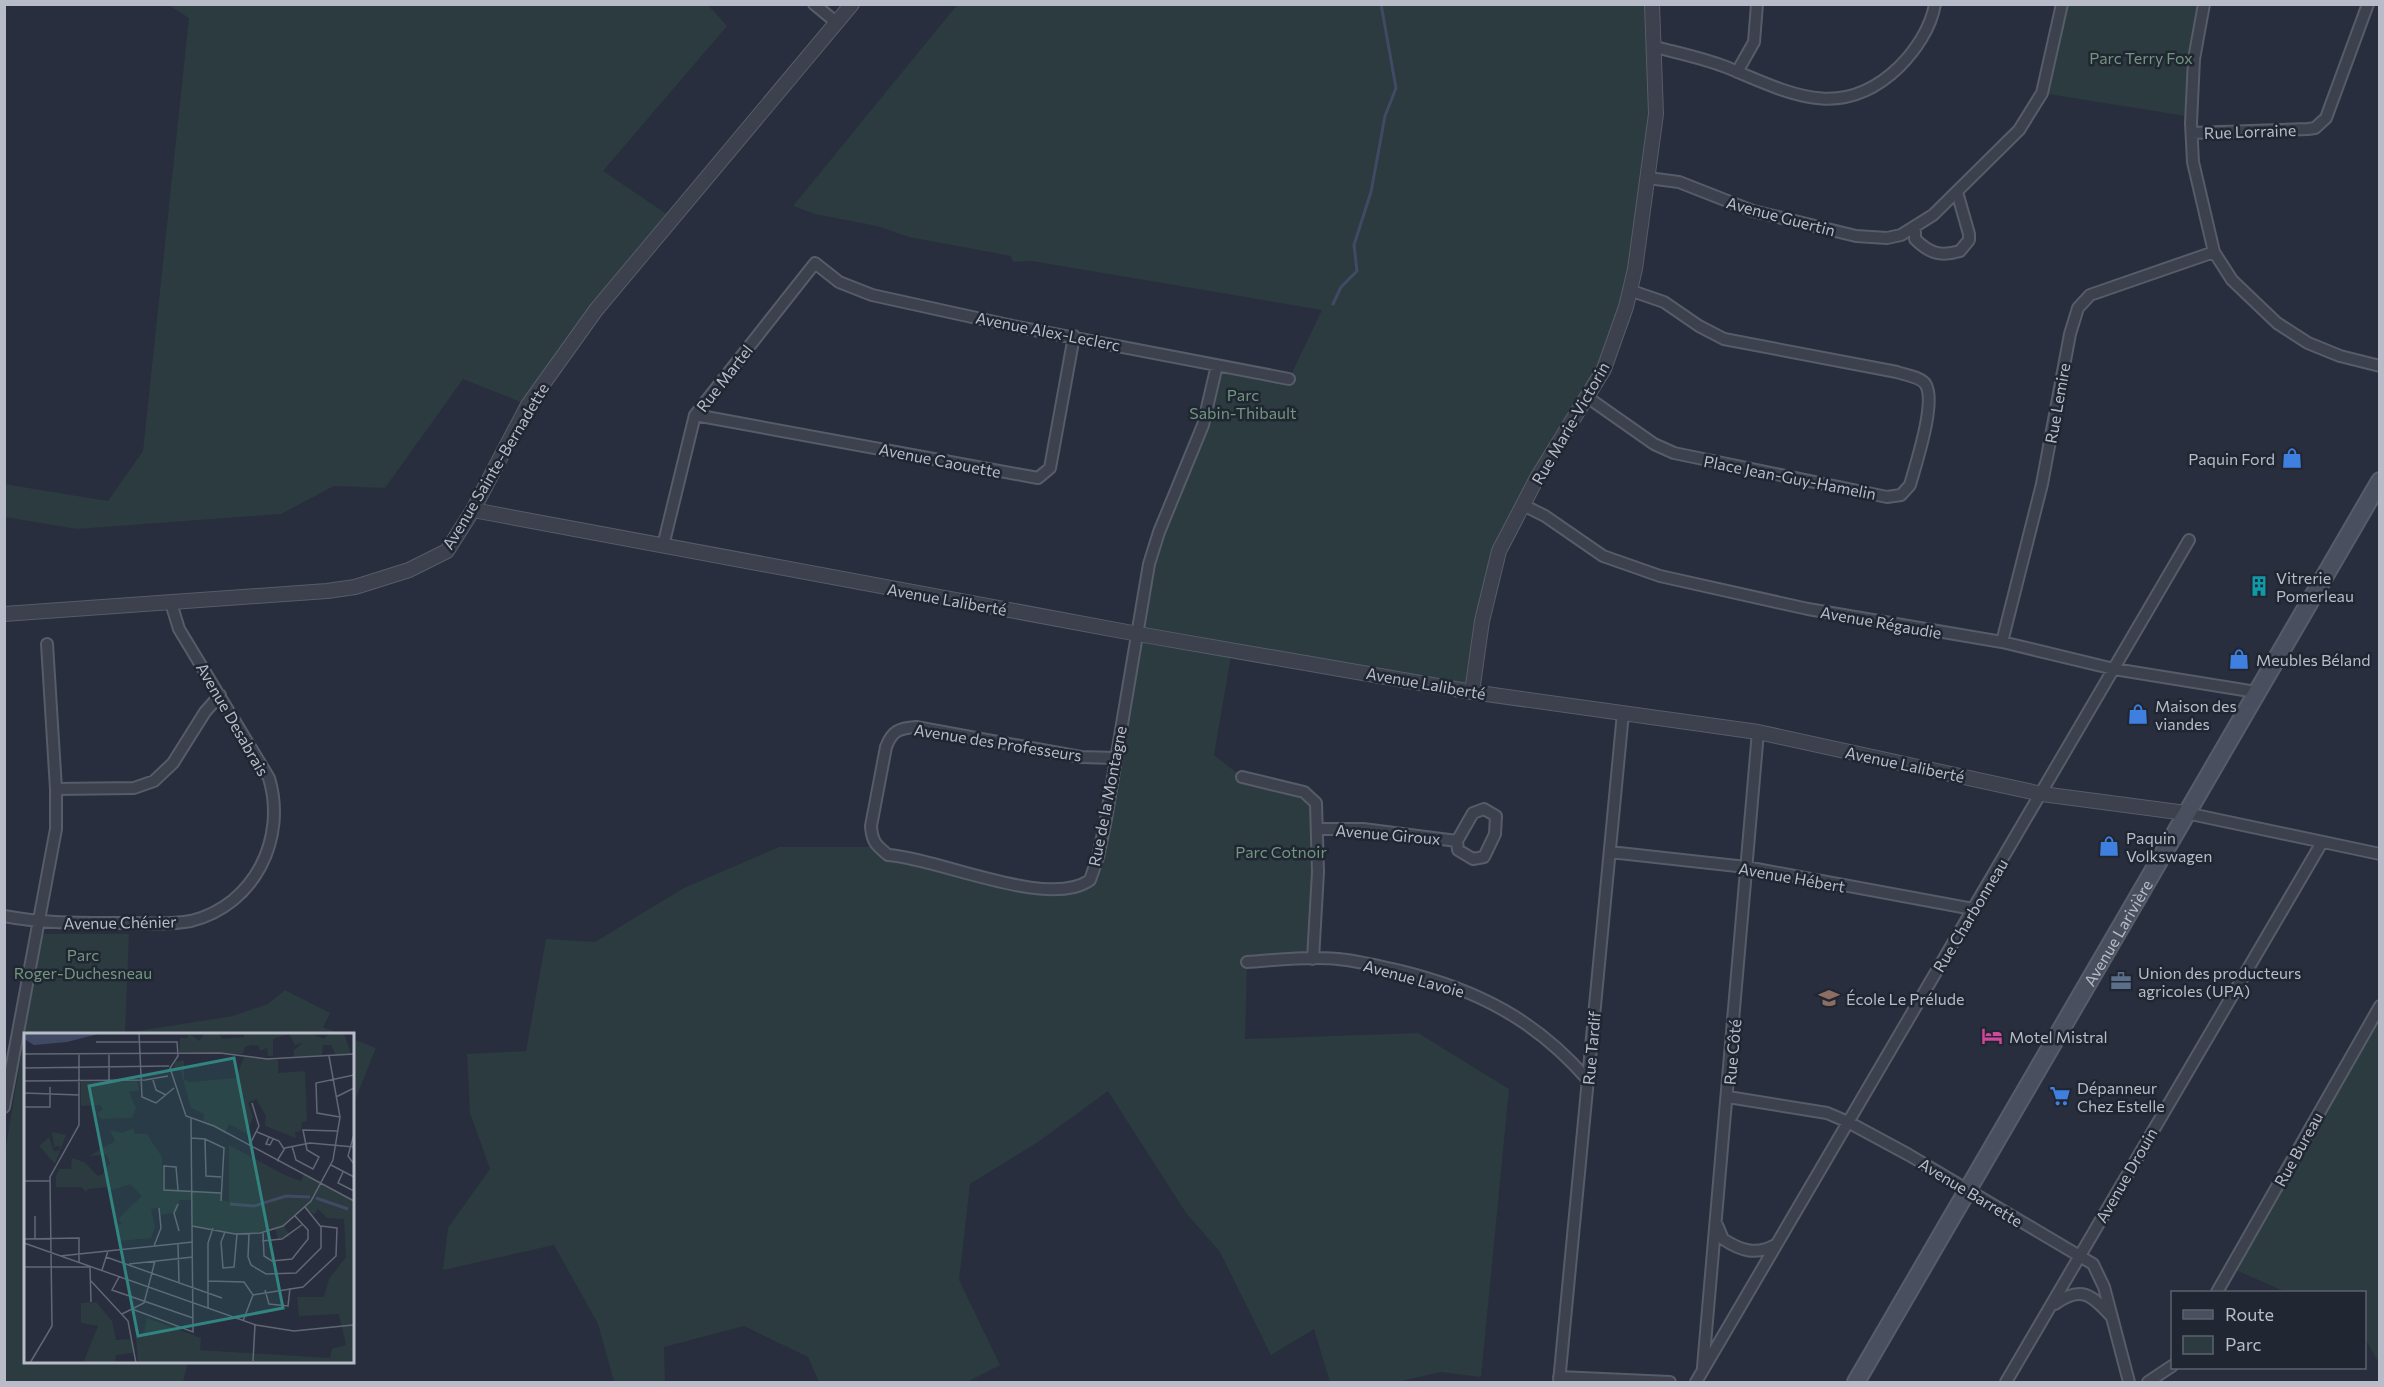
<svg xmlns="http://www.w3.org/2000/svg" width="2384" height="1387" viewBox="0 0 2384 1387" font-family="Commissioner,sans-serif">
<rect width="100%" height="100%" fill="#282e3d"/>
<!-- green -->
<path fill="#2b3b3f" d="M707 4 727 26 603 171 674 219 528 405 463 379 385 488 334 486 281 514 77 529 5 517 4 484 108 501 143 451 189 18 168 5Z
M957 5H1652L1657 82 1635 269 1604 369 1508 532 1472 692 1232 650 1214 755 1242 777 1304 792 1316 803 1313 959 1247 962 1245 1039 1418 1033 1509 1089 1481 1377 1441 1372 1397 1382H1330L1314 1329 1271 1355 1220 1252 1186 1213 1108 1091 1038 1142 970 1184 959 1280 1000 1365 967 1382H819L808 1357 744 1326 664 1347 665 1382H614L598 1324 554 1245 443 1270 448 1228 490 1169 470 1113 467 1054 526 1051 546 939 595 942 684 888 779 847H876L882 850 1055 890 1090 880 1145 588 1217 365 1289 379 1322 310 1032 261 1013 262 1011 256 909 237 877 226 815 214 793 206Z
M2062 5H2204L2192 117 2042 93Z
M41 934H129L125 1033 233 1016 268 1004 285 990 330 1013 323 1027 341 1034H26V1362H188L183 1382H5V1153Z
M2379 1006V1363L2365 1339 2364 1292H2286L2231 1268Z
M353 1039 376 1048 353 1105Z"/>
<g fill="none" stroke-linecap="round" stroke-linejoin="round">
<!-- stream -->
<path stroke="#404a64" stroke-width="3" d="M1333 304 1341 287 1357 271 1354 245 1371 192 1385 116 1396 88 1381 4"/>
<!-- minor casing -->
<g stroke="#565c68" stroke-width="14">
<path id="minor" d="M814 4 837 23
M2204 4 2194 59 2191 123 2193 162 2214 252 2232 280 2277 323 2308 343 2340 356 2380 366
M1655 47C1678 53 1703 58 1726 67 1789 93 1841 123 1899 67 1915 51 1931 28 1935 4
M1737 72 1754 42 1757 4
M2192 133 2308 129 2315 128 2326 118 2368 4
M1648 178 1679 182 1753 211 1856 236 1887 238 1901 235 1933 215 2019 130 2042 93 2062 4
M1915 228V239C1929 253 1940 257 1960 251L1969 240V234L1957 192
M1587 397 1654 444 1674 453 1887 497 1901 495 1910 485C1916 463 1936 404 1926 385 1922 377 1905 375 1897 372L1724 339 1699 326 1664 302 1629 290
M695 415 1038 478 1050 468 1074 336
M1523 505 1545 516 1603 556 1660 576 1808 609 2002 642 2114 669 2256 692
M663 546 695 415 815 263 839 282 872 295 1013 326 1289 379
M2002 642 2042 484 2070 334 2078 308 2090 295 2214 252
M1115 758 1081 757 916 727C899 728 892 731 886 747L871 826C872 842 876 845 888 855 938 858 1048 910 1090 880L1098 857 1106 819 1149 564 1159 532 1203 425 1217 365
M1242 777 1304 792 1316 803 1318 872 1313 959
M56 789 134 788 154 781 173 763 205 712 220 695
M1484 809 1496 816 1495 834 1484 857 1473 859 1458 850 1457 841 1473 813Z
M2186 813 2380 854
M1317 829H1363L1457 841
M1610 852 1746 867 1973 909
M4 916C46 924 85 923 127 923 148 923 170 925 191 921 255 905 287 838 269 778L179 629 171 603
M1247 962C1277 960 1308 956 1338 959 1360 961 1381 967 1401 971 1478 990 1536 1020 1588 1080
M1728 1097 1827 1113 1848 1122 1909 1155 2093 1264 2104 1287 2129 1382
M4 1107 56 829V789L47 644
M1717 1225 1723 1239C1741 1251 1757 1256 1777 1244
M2217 1292 2380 1006
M2055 1304C2081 1285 2092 1295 2111 1316
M1703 1367 1758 732
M1559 1377 1670 1382
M1559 1382 1623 713
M1696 1382 2189 540
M2006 1382 2321 844
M2148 1382 2172 1366"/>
</g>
<!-- tertiary casing -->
<g stroke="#565c68" stroke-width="16">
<path id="tertiary" d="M473 510 1138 634 1472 692 1758 732 2042 794 2186 813
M4 614 327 591 355 587 409 570 447 551 473 510 528 405 596 310 852 4
M1472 692 1482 621 1499 551 1537 478 1604 369 1626 307 1635 269 1656 114 1652 4"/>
</g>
<!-- secondary casing -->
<g stroke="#565c68" stroke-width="20">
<g id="secondary">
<path id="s1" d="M1856 1382 2380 481"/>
</g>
</g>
<!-- minor -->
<use href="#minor" stroke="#3c414d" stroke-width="10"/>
<!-- tertiary -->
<use href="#tertiary" stroke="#3c414d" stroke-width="14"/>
<!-- secondary -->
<use href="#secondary" stroke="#4a4f60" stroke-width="16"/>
</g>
<!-- icons -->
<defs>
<g id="shop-bare" transform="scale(1.62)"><path d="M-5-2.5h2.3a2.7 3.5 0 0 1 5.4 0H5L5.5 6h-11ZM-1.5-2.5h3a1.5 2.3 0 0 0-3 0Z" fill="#3f7fe0" stroke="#202632" stroke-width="2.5" paint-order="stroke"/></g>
<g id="building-bare" transform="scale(1.62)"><path d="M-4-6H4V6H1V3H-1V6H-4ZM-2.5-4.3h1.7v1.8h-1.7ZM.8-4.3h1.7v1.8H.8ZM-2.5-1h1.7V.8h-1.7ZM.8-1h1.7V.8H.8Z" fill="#0f9aa8" stroke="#202632" stroke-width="2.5" paint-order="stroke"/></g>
<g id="office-bare" transform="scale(1.62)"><path d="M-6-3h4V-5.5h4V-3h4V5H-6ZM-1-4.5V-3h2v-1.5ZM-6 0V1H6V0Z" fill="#5c6f8a" stroke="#202632" stroke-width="2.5" paint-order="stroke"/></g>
<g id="school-bare" transform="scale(1.62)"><path d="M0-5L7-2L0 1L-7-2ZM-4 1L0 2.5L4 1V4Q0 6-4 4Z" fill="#8d6e63" stroke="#202632" stroke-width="2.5" paint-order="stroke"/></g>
<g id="hotel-bare" transform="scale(1.62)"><path d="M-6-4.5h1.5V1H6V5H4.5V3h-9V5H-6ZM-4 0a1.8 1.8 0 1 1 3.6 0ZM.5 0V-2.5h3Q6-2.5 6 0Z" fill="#d1479c" stroke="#202632" stroke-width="2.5" paint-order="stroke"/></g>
<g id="supermarket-bare" transform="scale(1.62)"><path d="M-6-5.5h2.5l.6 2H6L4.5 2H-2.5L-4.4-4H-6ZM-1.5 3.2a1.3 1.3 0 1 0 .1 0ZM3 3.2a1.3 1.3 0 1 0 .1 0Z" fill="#3f7fe0" stroke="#202632" stroke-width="2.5" paint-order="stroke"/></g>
</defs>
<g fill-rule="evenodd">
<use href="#shop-bare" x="2292" y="458"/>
<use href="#building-bare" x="2259" y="586"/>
<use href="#shop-bare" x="2239" y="659"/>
<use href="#shop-bare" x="2138" y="714"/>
<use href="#shop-bare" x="2109" y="846"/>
<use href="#office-bare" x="2121" y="981"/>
<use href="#school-bare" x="1829" y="998"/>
<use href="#hotel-bare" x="1992" y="1036"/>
<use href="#supermarket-bare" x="2060" y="1096"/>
</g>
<g text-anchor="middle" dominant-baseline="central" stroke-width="5" stroke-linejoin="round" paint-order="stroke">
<!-- park labels -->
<g font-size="16" fill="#72967f" stroke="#202632">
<text x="2141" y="57">Parc Terry Fox</text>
<text x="1243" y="394">Parc<tspan x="1243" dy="18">Sabin-Thibault</tspan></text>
<text x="1281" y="851">Parc Cotnoir</text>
<text x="83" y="954">Parc<tspan x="83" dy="18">Roger-Duchesneau</tspan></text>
</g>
<!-- street labels -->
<g font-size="16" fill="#b8bcc8" stroke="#202632">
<text transform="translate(2250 131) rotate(-2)">Rue Lorraine</text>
<text transform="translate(1781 216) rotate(15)">Avenue Guertin</text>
<text transform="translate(1048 331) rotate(11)">Avenue Alex-Leclerc</text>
<text transform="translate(724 378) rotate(-52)">Rue Martel</text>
<text transform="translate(2057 403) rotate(-80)">Rue Lemire</text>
<text transform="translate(1570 423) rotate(-60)">Rue Marie-Victorin</text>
<text transform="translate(940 460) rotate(11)">Avenue Caouette</text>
<text transform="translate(495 466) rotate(-59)">Avenue Sainte-Bernadette</text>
<text transform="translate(1790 477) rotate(11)">Place Jean-Guy-Hamelin</text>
<text transform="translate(947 599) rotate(10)">Avenue Laliberté</text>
<text transform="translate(1881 622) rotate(10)">Avenue Régaudie</text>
<text transform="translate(1426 683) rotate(10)">Avenue Laliberté</text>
<text transform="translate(233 719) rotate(60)">Avenue Desabrais</text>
<text transform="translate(998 742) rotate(9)">Avenue des Professeurs</text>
<text transform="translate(1905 764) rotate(12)">Avenue Laliberté</text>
<text transform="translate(1107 796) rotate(-79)">Rue de la Montagne</text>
<text transform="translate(1388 834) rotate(5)">Avenue Giroux</text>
<text transform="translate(1792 877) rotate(10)">Avenue Hébert</text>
<text transform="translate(1970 915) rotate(-59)">Rue Charbonneau</text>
<text transform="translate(120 922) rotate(-1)">Avenue Chénier</text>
<text stroke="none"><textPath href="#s1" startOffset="520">Avenue Larivière</textPath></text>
<text transform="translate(1414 978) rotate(15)">Avenue Lavoie</text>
<text transform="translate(1591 1048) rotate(-85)">Rue Tardif</text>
<text transform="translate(1732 1052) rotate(-85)">Rue Côté</text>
<text transform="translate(2298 1149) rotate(-61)">Rue Bureau</text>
<text transform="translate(2126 1175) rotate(-60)">Avenue Drouin</text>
<text transform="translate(1971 1192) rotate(31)">Avenue Barrette</text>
</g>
<!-- poi labels -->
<g font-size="16" fill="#b8bcc8" stroke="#202632" text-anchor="start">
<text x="2275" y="458" text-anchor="end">Paquin Ford</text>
<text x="2276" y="577">Vitrerie<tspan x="2276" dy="18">Pomerleau</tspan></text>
<text x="2256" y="659">Meubles Béland</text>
<text x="2155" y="705">Maison des<tspan x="2155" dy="18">viandes</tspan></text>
<text x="2126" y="837">Paquin<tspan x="2126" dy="18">Volkswagen</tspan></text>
<text x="2138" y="972">Union des producteurs<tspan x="2138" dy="18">agricoles (UPA)</tspan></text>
<text x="1846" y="998">École Le Prélude</text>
<text x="2009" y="1036">Motel Mistral</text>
<text x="2077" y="1087">Dépanneur<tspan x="2077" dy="18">Chez Estelle</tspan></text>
</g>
</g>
<!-- overview -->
<g transform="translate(24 1033)">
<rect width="330" height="330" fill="#282e3d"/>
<path d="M165 0 175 8 181 0H195L198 6 220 4V0H287L300 6 305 0H320L327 21H311L307 12H299L298 22 270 24V17L279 10 271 12 265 1 249 6V23H244L243 15 236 18 235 13 228 12 221 14 219 21 155 19 156 5H163ZM220 24 254 27V40L281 38 283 88 278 89 277 98 271 99 272 105 241 93 242 83 232 66 224 70 229 84 223 101 205 91 201 100 179 88 180 81 167 75 156 36 150 35 151 29 160 27V46L166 49 212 45ZM113 48 115 57 105 59 112 75 108 85 77 86 73 81 79 76 76 72 57 73V49ZM109 95 111 101H123L138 124 139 156 197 160V167L205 169V112L261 142 277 148 280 141 330 168V330H114L112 305 120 299 123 285 177 305 176 317 306 325 308 316 322 312 315 281 275 283 273 264H300L305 246 322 224 320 186 303 185 294 176 290 182 281 174 260 193 266 203 255 207 251 196 216 202 168 193 167 167H156L153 179 137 182 135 175 127 176 131 194 127 205 96 208 91 193 98 190 94 186 118 163 106 151 88 157 84 154 64 156 62 159 57 154H32V143L35 136H47L48 125 60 129 74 143 79 141 86 130 83 122 65 123 91 108 86 97 98 100ZM28 99 42 102 31 131 15 113 25 104 30 118 36 117 35 113 30 114ZM72 269 88 288 92 307 108 306 109 320 92 322 91 330H59L74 293 57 290V270Z" fill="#2b3b3f"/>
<path d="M0 0H78L43 9 10 12 0 6Z" fill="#404a64"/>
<path fill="none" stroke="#404a64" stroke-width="3" d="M292 165 324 176M206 171 230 173 262 163 286 164"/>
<path fill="none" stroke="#626775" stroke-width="1.5" d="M115 0 118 64 132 70 150 55M72 9H153L154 23 146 35 162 83 190 93 330 168M0 21 196 20 243 26 330 21M0 35 145 33M129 47 132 57 142 62M0 48 121 47 144 43M85 48V21M0 60 55 62M312 64 330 55M0 74H26V54M316 84 293 80 292 50 330 42M233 99 255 108 260 116M330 101 324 123 330 131M245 104 242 111 246 112 249 106M167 105 181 106 200 115 197 168M181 106 182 143 197 144M225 113 235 93 228 70M268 113 272 127 289 136 295 124 283 117 279 97 314 98M253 128 261 115 286 110 330 114M307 132 330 144M319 139 314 150 330 158M0 148H26M154 157 152 134 140 133V157L197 160M154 171 150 180 155 198M168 193 211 201 236 200 259 193 287 168 309 127 316 84 305 23M201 199 197 209 199 235 210 234 213 201M239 199 240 223 248 228 268 226 284 206V197L271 183M225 201 224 224 227 232 242 241 272 240 297 215V194L281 174M0 206 55 205V230M11 206V183M238 208 258 206 279 191M0 210 232 292 270 298 329 292M154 211 155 250M130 213 137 195 135 175M36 223 169 209M82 224 198 265M105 231 169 224M0 234H66L67 269M78 237 84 218M95 244 88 257 169 285M67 248 104 288 112 330M184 248 220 249 229 262M241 257 245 271 264 273 266 255M184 275V210L189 195M108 276 169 299 167 85M98 281 120 270 131 228M219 288 229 262 279 254 312 223 313 195 297 193M229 328 231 292M6 330 28 293 26 144 55 92V21"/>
<path fill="#318480" fill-opacity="0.15" stroke="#318480" stroke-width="3" d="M210 25 259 275 114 303 65 53Z"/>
<rect width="330" height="330" fill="none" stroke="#b8bcc8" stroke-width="3"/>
</g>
<!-- border -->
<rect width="2384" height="1387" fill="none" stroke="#b8bcc8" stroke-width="12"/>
<!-- legend -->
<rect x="2171" y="1291" width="195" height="78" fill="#202632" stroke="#5d626e" stroke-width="1.5"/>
<rect x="2183" y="1310" width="30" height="9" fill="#4a4f60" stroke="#5d626e" stroke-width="1.5"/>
<text x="2225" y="1321" font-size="18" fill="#b8bcc8">Route</text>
<rect x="2183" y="1336" width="30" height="18" fill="#2b3b3f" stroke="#5d626e" stroke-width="1.5"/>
<text x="2225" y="1351" font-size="18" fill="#b8bcc8">Parc</text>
</svg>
